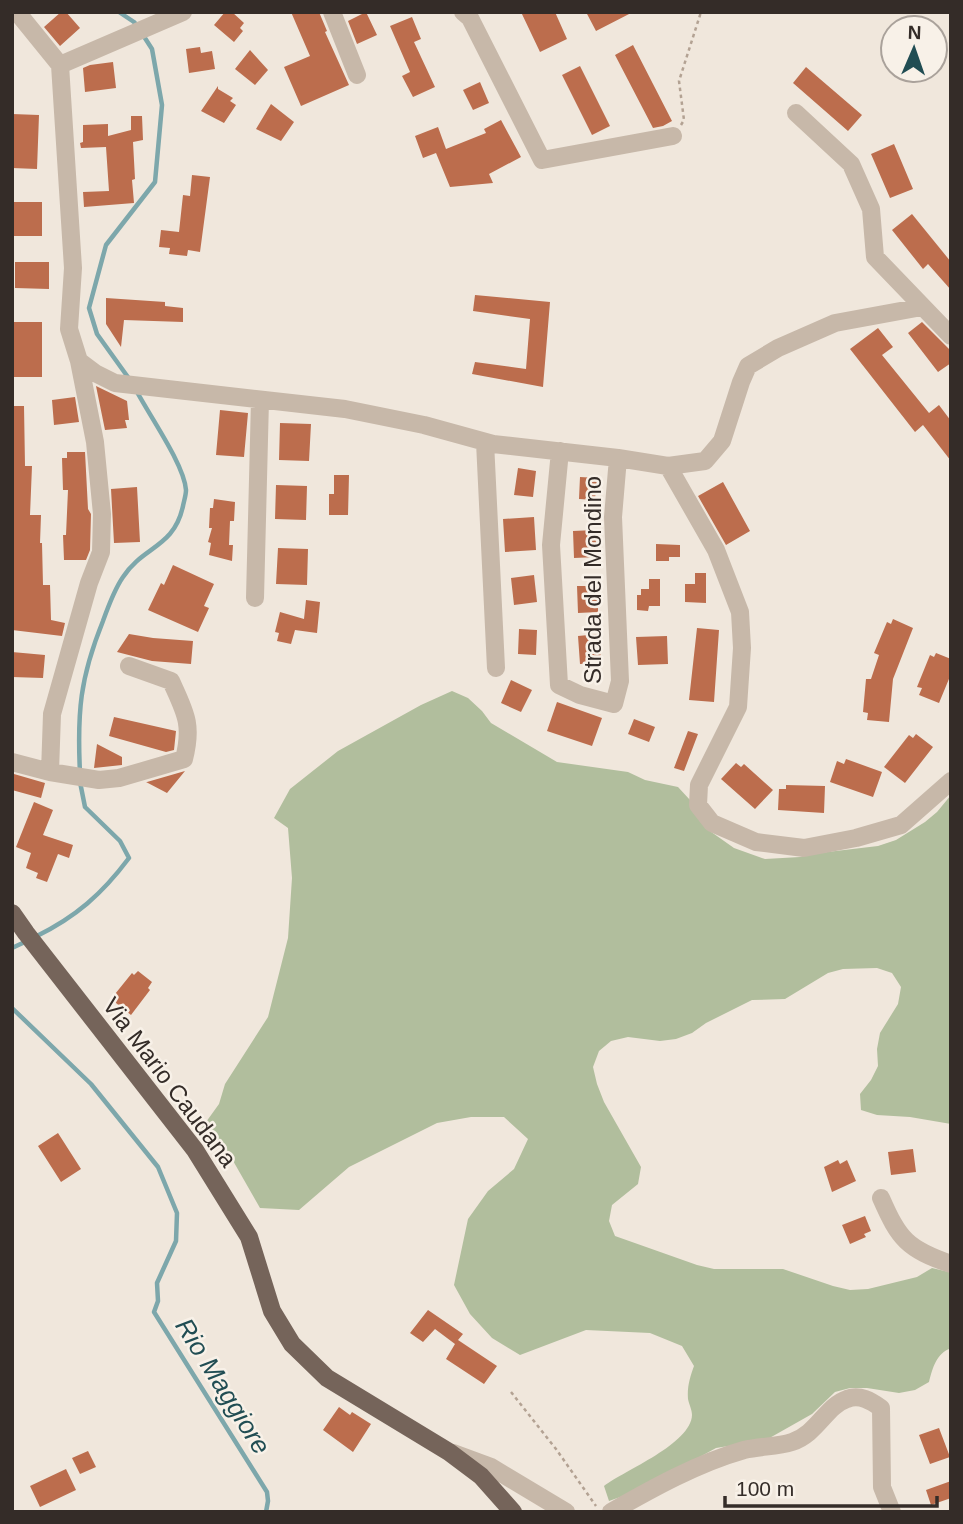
<svg xmlns="http://www.w3.org/2000/svg" width="963" height="1524" viewBox="0 0 963 1524" font-family="Arial,sans-serif">
<rect width="100%" height="100%" fill="#f0e7dc"/>
<!-- green -->
<path fill="#b1be9d" d="M452 691 468 698 482 711 491 723 557 762 628 772 645 780 678 787 690 800 707 829 734 848 765 859 800 857 819 853 878 846 896 840 925 822 937 812 951 795V1124L910 1117 877 1115 861 1110 860 1094 871 1080 878 1066 877 1049 880 1033 898 1004 901 987 892 973 877 968 843 969 828 973 785 999 752 1000 706 1023 692 1033 676 1039 660 1041 628 1037 611 1041 599 1051 593 1067 597 1084 604 1102 641 1167 638 1184 612 1205 609 1221 615 1236 697 1265 714 1269H783L833 1286 850 1290 868 1289 917 1277 932 1268 949 1272 951 1348C936 1354 933 1367 929 1382L915 1390 899 1393 867 1388H850L835 1392 812 1414 766 1440 716 1448 640 1490 609 1501 604 1486C625 1470 691 1444 692 1415 692 1410 689 1404 688 1399 687 1387 690 1377 694 1366L682 1346 650 1333 586 1330 520 1355 492 1338 470 1314 454 1285 468 1219 488 1191 514 1169 528 1139 504 1117H471L437 1123 349 1167 299 1210 260 1208 228 1152 201 1129 219 1104 225 1084 268 1017 288 938 292 878 288 828 274 818 290 789 338 751 421 705Z"/>
<g fill="none" stroke-linecap="round" stroke-linejoin="round">
<!-- stream -->
<path stroke="#7da7ab" stroke-width="4.5" d="M119 12 134 22 138 27
M130 380 97 334 89 308 106 245 155 182 162 105 152 49 143 35
M80 773C77 712 80 678 103 621 108 607 114 590 123 577 143 546 174 548 183 506 184 501 186 495 186 490 184 464 149 415 136 390
M35 937C76 917 102 894 129 858L120 841 85 807 80 782
M12 948 27 941
M12 1008 91 1084 158 1167 177 1213 176 1241 157 1283 158 1301 154 1312 267 1492 268 1501 266 1512"/>
</g>
<!-- building -->
<path fill="#bc6d4d" d="M61 12H66L80 28 60 46 44 27Z
M225 12H232L244 23 240 28 243 31 234 42 214 25Z
M291 12H319L327 31 325 32 349 85 301 106 284 67 310 56Z
M366 12 377 35 357 44 348 21Z
M521 12H555L567 39 540 52Z
M586 12H633L596 31Z
M412 17 421 39 414 42 435 87 413 97 402 76 410 72 390 26Z
M633 45 672 121 663 126 653 128 615 55Z
M200 47 201 53 212 51 215 69 189 73 186 49Z
M250 50 268 70 255 85 235 69Z
M113 62 116 88 85 92 83 68 90 65Z
M580 66 610 126 592 135 562 75Z
M806 67 862 115 848 131 793 83Z
M480 82 489 103 473 110 463 90Z
M218 86V89L233 98 230 101 236 105 224 123 201 111Z
M271 104 294 122 281 141 256 129Z
M12 114 39 115 37 169 12 168Z
M131 116H142L143 140 133 142 135 179 132 180 134 203 84 207 83 192 109 191 106 147 81 148 80 143 83 142V125L108 124V136L131 130Z
M501 120 521 157 489 174 493 183 450 187 436 153 423 158 415 136 438 127 446 149 486 133 484 129Z
M894 144 913 189 890 198 871 154Z
M192 175 210 177 200 252 188 250 187 256 169 254 170 248 159 247 161 230 179 232 183 195 190 196Z
M12 202H42V236H12Z
M912 214 951 262V290L928 264 923 269 892 230Z
M15 262H49V289L15 288Z
M475 295 550 302 543 387 472 374 475 362 526 369 530 319 473 311Z
M106 298 165 302V306L183 308V322L124 320 121 347 106 324Z
M12 322H42V377H12Z
M922 322 951 351V363L938 372 908 333Z
M878 328 893 347 882 355 929 413 939 405 951 421V461L923 425 915 432 850 349Z
M96 386 127 401 129 420H125L127 428 105 430Z
M75 397 79 422 54 425 52 400Z
M12 406H24L25 466H32L30 515H41L40 543H42L43 585H50L51 620 65 623 62 636 12 630V586H14Z
M220 410 248 413 244 457 216 455Z
M280 423 311 424 309 461 279 460Z
M67 452H85L88 509 91 514 90 550 86 560H64L63 535H66L68 490H63L62 458H67Z
M518 468 536 471 533 497 514 495Z
M334 475H349L348 515H329V494H334Z
M580 477 597 478 595 500 579 499Z
M723 482 750 531 726 545 698 496Z
M276 485 307 486 306 520 275 519Z
M137 487 140 542 114 543 111 489Z
M214 499 235 502 234 521H230L229 545H233L232 561 209 555 211 543 208 542 212 528H209L210 508H213Z
M534 517 536 550 505 552 503 519Z
M595 530 597 557 574 558 573 531Z
M656 544 680 545V557H669V561H656Z
M278 548 308 549 307 585 276 584Z
M173 565 214 584 204 606 209 608 198 632 148 610 161 583 164 585Z
M695 573H706V603L685 602V584H695Z
M534 575 537 602 514 605 511 578Z
M649 579H660V606H649L648 611 637 610V595H641V589H649Z
M577 586H598V612L578 613Z
M306 600 320 602 317 633 295 630 291 644 277 641 279 633 275 632 280 612 304 619Z
M893 619 913 628 893 679 889 722 867 720 868 713 863 712 866 679H871L879 655 874 653 887 622 891 624Z
M697 628 719 630 714 702 689 700Z
M519 629 537 630 536 655 518 654Z
M129 634 153 638 193 641 191 664 152 661 117 652Z
M599 634 601 663 580 664 578 636Z
M667 636 668 664 638 665 636 637Z
M12 652 45 655 43 678 12 677Z
M936 653 951 659V674L939 703 919 695 922 688 917 687 930 655 934 657Z
M511 680 532 690 521 712 501 703Z
M557 702 602 718 592 746 547 731Z
M114 717 176 731 174 750 166 752 109 736Z
M634 719 655 727 649 742 628 734Z
M688 731 698 734 684 771 674 768Z
M916 734 933 747 905 783 884 767 909 735 913 738Z
M97 744 122 757V765L94 768Z
M846 759 882 772 873 797 830 782 837 761 844 764Z
M736 763 741 767 744 764 773 790 755 809 721 779Z
M185 771 167 793 146 782H147Z
M14 774 45 783 41 798 12 790Z
M786 785 825 786 824 813 778 810 779 789H786Z
M34 802 53 810 43 835 73 845 69 858 58 854 47 882 36 878 38 873 26 868 31 853 16 847Z
M138 971 152 982 148 988 150 990 131 1015 111 999 132 973 134 975Z
M58 1133 81 1169 61 1182 38 1146Z
M913 1149 916 1172 891 1175 888 1152Z
M838 1160 840 1164 847 1160 856 1181 832 1192 824 1167Z
M865 1216 871 1231 864 1234 866 1237 850 1244 842 1225Z
M428 1310 463 1334 458 1340 497 1366 484 1384 446 1359 455 1344 435 1329 423 1342 410 1333Z
M339 1407 350 1415 352 1412 371 1424 353 1452 323 1430Z
M939 1428 950 1457 930 1464 919 1435Z
M88 1451 96 1467 80 1474 72 1458Z
M66 1469 76 1490 40 1507 30 1486Z
M951 1481V1498L931 1505 926 1490Z"/>
<g fill="none" stroke-linecap="round" stroke-linejoin="round">
<!-- path -->
<path stroke="#b3a293" stroke-width="2.5" stroke-dasharray="3.5 3.5" stroke-linecap="butt" d="M681 125 684 120 679 81 701 12
M511 1392 556 1449 596 1506"/>
<!-- minor -->
<path stroke="#c7b8a9" stroke-width="18" d="M332 12 357 75
M463 12 470 18 542 160 673 136
M60 65 183 12
M796 113 851 164 871 209 875 257 951 336
M79 361 95 373 115 383 345 409 424 425 493 444 618 458 668 466 716 550 740 612 742 648 738 707 699 785 698 805 712 823 756 842 804 848 856 838 901 825 951 781
M485 442 496 668
M560 451 551 545 559 685 580 695 614 704 620 681 613 517 618 458
M668 466 705 461 722 441 741 382 748 366 778 348 835 323 922 307
M255 598 260 400
M12 762 50 772 52 714 89 583 101 552 102 514 95 442 79 361 69 329 73 268 60 65 17 12
M50 772 99 780 119 778 184 759C193 724 185 712 171 681L129 666
M881 1198C899 1239 907 1249 951 1264
M453 1453 491 1467 566 1512
M611 1512C653 1488 698 1463 744 1450 760 1446 777 1447 792 1442 817 1434 826 1406 847 1399 860 1394 871 1401 881 1408L882 1487 892 1512"/>
<!-- major -->
<path stroke="#75645a" stroke-width="18" d="M12 913 26 933 195 1150 249 1237 272 1311 292 1344 327 1378 449 1452 481 1476 513 1512"/>
</g>
<g text-anchor="middle" dominant-baseline="central" stroke-width="5" stroke-linejoin="round" paint-order="stroke">
<!-- street labels -->
<g font-size="24" fill="#342c28" stroke="#f8f1e8">
<text transform="translate(592 580) rotate(-90)">Strada del Mondino</text>
<text transform="translate(170 1082) rotate(53)">Via Mario Caudana</text>
</g>
<!-- water labels -->
<g font-size="26" font-style="italic" fill="#214d53" stroke="#f8f1e8">
<text transform="translate(223 1386) rotate(58)">Rio Maggiore</text>
</g>
</g>
<!-- border -->
<rect width="963" height="1524" fill="none" stroke="#342c28" stroke-width="28"/>
<!-- north arrow -->
<g transform="translate(914 49) rotate(2)"><circle r="33" fill="#f8f1e8" stroke="#aaa29b" stroke-width="2"/>
<path d="M0-5L12 26L0 18L-12 26Z" fill="#214d53"/>
<text y="-10" font-size="19" font-weight="bold" text-anchor="middle" fill="#342c28">N</text>
</g>
<!-- scale -->
<path d="M725 1496v10h212v-10" fill="none" stroke="#342c28" stroke-width="3.5"/>
<text x="736" y="1496" font-size="21" fill="#342c28" stroke="#f8f1e8" stroke-width="5" paint-order="stroke">100 m</text>
</svg>
